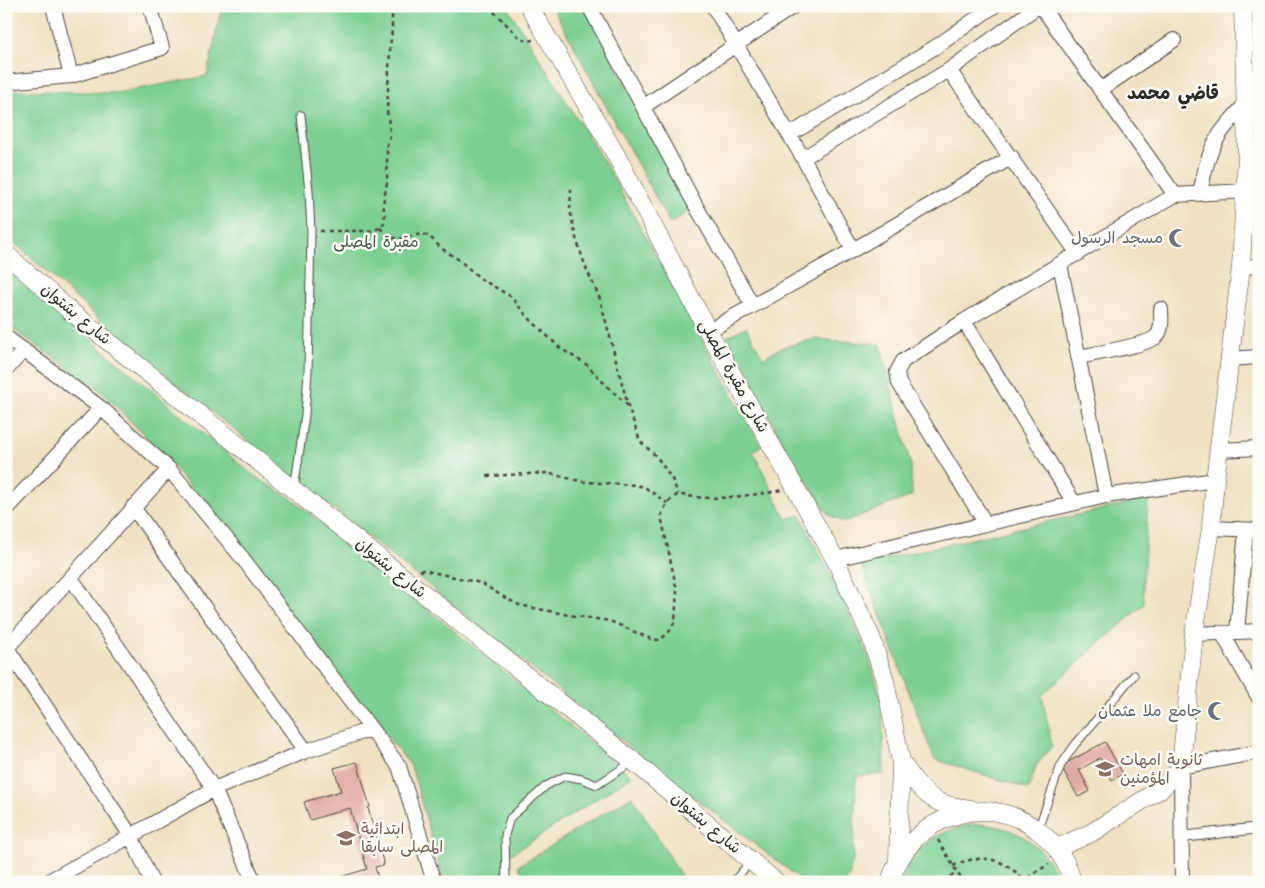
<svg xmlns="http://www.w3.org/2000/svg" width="1265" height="888" viewBox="0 0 1265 888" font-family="'Architects Daughter','Playpen Sans Arabic',sans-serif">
<rect width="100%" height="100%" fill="#fdfcf7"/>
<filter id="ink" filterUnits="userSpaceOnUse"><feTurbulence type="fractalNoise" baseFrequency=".02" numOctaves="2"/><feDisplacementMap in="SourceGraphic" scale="10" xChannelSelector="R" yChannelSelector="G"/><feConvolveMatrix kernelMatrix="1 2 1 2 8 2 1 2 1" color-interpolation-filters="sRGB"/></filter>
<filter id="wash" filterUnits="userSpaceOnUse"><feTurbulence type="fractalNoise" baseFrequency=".0096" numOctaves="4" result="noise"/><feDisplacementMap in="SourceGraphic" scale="20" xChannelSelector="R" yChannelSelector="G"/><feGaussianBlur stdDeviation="1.12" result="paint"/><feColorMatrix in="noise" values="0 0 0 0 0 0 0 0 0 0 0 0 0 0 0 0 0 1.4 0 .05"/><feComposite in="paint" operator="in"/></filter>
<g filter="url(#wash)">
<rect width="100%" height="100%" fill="#f1e1c2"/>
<!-- green -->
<path fill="#7bcf92" stroke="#537d5e" d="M222 6H507L607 167 761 446 753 451 786 519 800 515 849 612 868 656 882 701 884 774 856 776 853 860 849 875 846 882H804L651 764 301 483 134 350 11 240 6 215V90L116 93 207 76Z
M552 6H585L691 210 670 224Z
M6 269 254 476 292 499 632 776 504 859 518 882H444L411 766 169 461 101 391 6 324Z
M746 327 763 358 780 348 815 339 880 344 911 466 912 496 844 522 829 515 788 453 727 337Z
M1148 499 1143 583 1144 604 1042 695 1052 746 1036 766 1029 789 934 759 861 564Z
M632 796 685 882H528L518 866Z
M979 824C1018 827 1044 844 1059 882H900C913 845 940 828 979 824Z"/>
<g id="blocks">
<!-- building -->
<path fill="#e0aba2" d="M1105 742 1123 774 1112 780 1100 758 1079 770 1090 791 1078 797 1061 766Z
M357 762 370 807 368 808 384 865 375 867 379 882H330V880L367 869 350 808 310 820 304 802 341 791 334 768Z"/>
</g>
</g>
<g filter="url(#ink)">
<use href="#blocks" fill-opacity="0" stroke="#494642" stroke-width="1"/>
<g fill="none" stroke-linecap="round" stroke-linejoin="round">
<!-- service casing -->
<g stroke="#494642" stroke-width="9">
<path id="service" d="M294 489 305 415 308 372 311 231 309 191 301 115
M1038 829 1061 765 1074 746 1134 675
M506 882 505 835 510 818 546 786 565 776 582 779 597 785 632 762
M733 882 751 861"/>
</g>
<!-- pedestrian casing -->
<g stroke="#494642" stroke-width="12">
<path id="pedestrian" d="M1182 837 1259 828"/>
</g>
<!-- minor casing -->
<g stroke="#494642" stroke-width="16">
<path id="minor" d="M589 6 697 208 753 306
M713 6 803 158 853 250
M1041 6 1175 195
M949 70 1078 254
M71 76 162 48 150 6
M6 82 71 76 53 6
M1100 90 1174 40
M643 107 794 6
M789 135 937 46 994 6
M803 158 949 70 1038 6
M1200 194C1204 173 1208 152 1220 134 1227 124 1237 114 1245 104
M1245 214 1259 211
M1060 264 1106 496
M1241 267 1259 266
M964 321 1074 503
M708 331 853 250 1012 157
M6 337 101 408 169 469 244 560 399 766 434 882
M1078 357C1093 354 1149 345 1157 336 1163 328 1161 318 1161 309
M1229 359 1259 357
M6 370 24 350
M1219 450 1259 448
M133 507 306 751
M6 510 101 408
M986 524 899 383 897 372 903 361 964 321 1175 195 1245 191
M1211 528 1259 530
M835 559 1106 496 1215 480
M71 578 214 789 254 882
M1237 632 1246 530
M1222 633 1259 698
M1194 634 1259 631
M7 648 131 836 152 882
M6 649 169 469
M47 882 131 836 214 789 306 751 371 729
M1182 882 1181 767 1259 752"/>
</g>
<!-- tertiary casing -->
<g stroke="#494642" stroke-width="19">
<path id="tertiary" d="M529 6 616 155 708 331 835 559 871 637 885 681 901 762 898 860
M6 254 69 310 633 761 776 882
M901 762C913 779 925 799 947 805 954 807 963 808 971 809
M1057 848 1091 833 1162 788 1181 767 1194 634 1211 528 1215 480 1241 267 1247 156 1243 6
M890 882C893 869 900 859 907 848 925 824 957 810 987 811 1026 813 1064 844 1072 882"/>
</g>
<!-- path -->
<path stroke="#494642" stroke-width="2.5" stroke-dasharray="4 4" stroke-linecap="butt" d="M488 6 521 39 527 41 533 40
M571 189 570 210 576 238 586 268 600 299 628 406 640 441 657 457 673 481 678 494
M380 228 385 233 392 238H403L421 234 429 236 441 248 459 260 481 279 510 296 526 315 540 329 560 348 587 365 601 380 627 405
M320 231H369L380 228 384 223 385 215 383 204 387 183V145L390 136V131L387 111 390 49 392 29V6
M487 476 547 473 584 482 636 485 646 488 667 503
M420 571 423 570 481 583 502 596 519 605 569 615 610 621 651 639 660 640 669 632 675 621 677 591 661 516 667 503 678 494C702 500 725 498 749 495 760 494 770 493 781 490
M938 840 963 882
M953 866C980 853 1004 857 1023 880
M944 882 956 872
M1021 882 1049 864"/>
<!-- service -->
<use href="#service" stroke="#fff" stroke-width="7"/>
<!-- pedestrian -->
<use href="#pedestrian" stroke="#fff" stroke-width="10"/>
<!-- minor -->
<use href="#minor" stroke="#fff" stroke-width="14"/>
<!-- tertiary -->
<use href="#tertiary" stroke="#fff" stroke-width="18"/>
</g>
</g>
<!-- icons -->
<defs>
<g id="mosque-bare" transform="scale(1.5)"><path d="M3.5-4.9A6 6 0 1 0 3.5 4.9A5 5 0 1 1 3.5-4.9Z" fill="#6b7280" stroke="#fdfcf7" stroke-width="2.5" paint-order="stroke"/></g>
<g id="school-bare" transform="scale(1.5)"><path d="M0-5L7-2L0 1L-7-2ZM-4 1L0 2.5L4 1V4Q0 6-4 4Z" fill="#8d6e63" stroke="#fdfcf7" stroke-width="2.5" paint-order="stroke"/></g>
</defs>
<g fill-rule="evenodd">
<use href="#mosque-bare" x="1178" y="238"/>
<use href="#mosque-bare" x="1217" y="711"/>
<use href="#school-bare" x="1105" y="769"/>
<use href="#school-bare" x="346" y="838"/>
</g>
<g text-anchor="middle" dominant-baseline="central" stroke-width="5" stroke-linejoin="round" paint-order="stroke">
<!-- worship labels -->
<g font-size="16" fill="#5b616d" stroke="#fdfcf7" text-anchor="end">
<text x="1163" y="238">مسجد الرسول</text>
<text x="1202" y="711">جامع ملا عثمان</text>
</g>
<!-- park labels -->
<g font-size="16" fill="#435c4a" stroke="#fdfcf7">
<text x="376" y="242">مقبرة المصلى</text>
</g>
<!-- street labels -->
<g font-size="16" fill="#2b2b2b" stroke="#fdfcf7">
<text transform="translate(76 314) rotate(40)">شارع بشتوان</text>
<text transform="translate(734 376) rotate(61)">شارع مقبرة المصلى</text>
<text transform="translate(391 568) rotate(39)">شارع بشتوان</text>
<text transform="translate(706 823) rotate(40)">شارع بشتوان</text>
</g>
<!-- education labels -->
<g font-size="16" fill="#785e54" stroke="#fdfcf7" text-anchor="start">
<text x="1120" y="760">ثانوية امهات<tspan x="1120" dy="18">المؤمنين</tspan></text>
<text x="361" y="829">ابتدائية<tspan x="361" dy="18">المصلى سابقا</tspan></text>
</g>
<!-- neighbourhood labels -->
<g font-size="18" font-weight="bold" fill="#2b2b2b" stroke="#fdfcf7">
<text x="1173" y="93">قاضي محمد</text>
</g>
</g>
<!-- margin -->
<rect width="1265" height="888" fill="none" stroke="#fdfcf7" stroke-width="25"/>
</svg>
